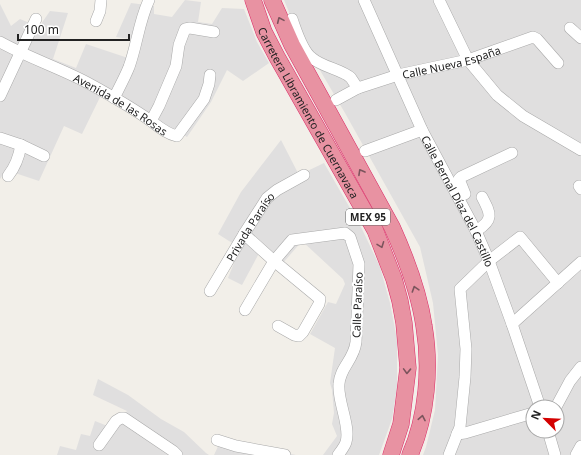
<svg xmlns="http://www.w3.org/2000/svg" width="581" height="455" viewBox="0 0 581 455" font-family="'Noto Sans',sans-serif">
<rect width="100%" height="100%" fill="#f2efe9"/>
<!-- residential -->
<path fill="#e0dfdf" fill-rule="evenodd" d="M185 0 201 2 198 22 212 24 222 8 244 9 257 42 269 63 243 81 227 70 211 102 187 137 104 89 82 134 64 126 39 181 6 170 0 179V4L11 26 20 19 39 27 50 11 68 13 53 59 76 68 86 44 137 61 142 41 116 37 131 3 154 6V14L172 17Z
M284 0H581V455H423L426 447 435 410 438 355 433 303 420 247 345 113 297 31ZM533 407H557V431H533Z
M281 140 299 175 324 163 362 229 380 267 390 303 397 340V387L392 419 379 455H323L337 436 332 424 334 413 332 390 330 383 335 348 310 334 328 302 336 304 345 284 343 279 302 241 283 263 264 244 242 285 228 278 240 248 218 234 241 192Z
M98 379 128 395 161 419 184 432 206 453 209 455H57L60 446 76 450 81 434 90 436 95 421 115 429 127 411 93 395Z
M221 440 296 455H214Z"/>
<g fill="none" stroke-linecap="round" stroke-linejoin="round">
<!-- minor casing -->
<g stroke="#a9a9a9" stroke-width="12">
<g id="minor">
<path id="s1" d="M364 0 422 130 476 231 489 261 512 324 540 407"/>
<path d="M439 0 468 60 497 95 523 116 581 150"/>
<path d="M292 19C296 30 302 51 312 58 322 67 343 70 351 78 353 81 355 85 358 88"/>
<path d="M96 21 100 11 101 0"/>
<path d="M570 28 581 38"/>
<path id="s2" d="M0 42C29 58 60 68 88 83 110 95 131 107 151 121 159 127 167 134 177 136L204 99 209 84 210 75"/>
<path d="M0 96 36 19"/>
<path d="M114 98C119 88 125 77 129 67 137 45 139 21 149 0"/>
<path id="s3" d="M336 100 358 88 398 75 468 60 533 37 537 39 558 63"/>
<path d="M151 121 159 106 176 66 179 45 185 29 190 28 214 32"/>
<path d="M0 138 21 145 44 156"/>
<path d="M365 151 422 130"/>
<path d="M8 176C16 166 19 157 21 145"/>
<path d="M579 186 581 189"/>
<path d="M458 197 465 194 459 179 461 177 512 153"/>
<path d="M476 231C494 220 491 214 482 197"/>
<path d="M244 234 274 261 320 299 319 304 303 332 299 336 294 335 278 326"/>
<path id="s4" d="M210 291 244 234 267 198 277 190 304 175"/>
<path d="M245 310 274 261 292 240 345 233 350 237 359 264 356 342C354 360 340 367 339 384 337 400 351 427 346 442 345 446 341 451 338 455"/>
<path d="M512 324 581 262"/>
<path d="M556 407 570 381 581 367"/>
<path d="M548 431 555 455"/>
<path d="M457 434 465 433 533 413"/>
<path d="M217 440 236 446 285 455"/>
<path d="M99 445 116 421 121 418H124L173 451 177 455"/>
<path d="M449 455 460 427 465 377 466 349 460 289 489 261 520 237 558 283"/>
<path d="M576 455 581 446"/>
</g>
</g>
<!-- highway casing -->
<g stroke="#dc2a67" stroke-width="17">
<g id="highway">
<path id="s5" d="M253 0 264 32 277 57 375 230 394 279 400 301 404 323 408 368 401 424 391 455"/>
<path d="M272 0 292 45 392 227C406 258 419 292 424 326 431 367 427 416 410 455"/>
</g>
</g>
<!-- minor -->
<use href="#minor" stroke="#fff" stroke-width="11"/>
<!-- highway -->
<use href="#highway" stroke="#e892a2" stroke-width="16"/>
</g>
<!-- one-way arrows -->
<defs><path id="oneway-chevron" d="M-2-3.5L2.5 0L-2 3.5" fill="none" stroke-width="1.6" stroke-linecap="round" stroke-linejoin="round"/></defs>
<g stroke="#7b545c">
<use href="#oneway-chevron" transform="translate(280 20) rotate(-114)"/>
<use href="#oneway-chevron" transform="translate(361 172) rotate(-119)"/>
<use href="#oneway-chevron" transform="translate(381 245) rotate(69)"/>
<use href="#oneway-chevron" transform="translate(415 289) rotate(-108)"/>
<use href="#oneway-chevron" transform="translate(407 371) rotate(92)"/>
<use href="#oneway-chevron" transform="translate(422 418) rotate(-79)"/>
</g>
<g text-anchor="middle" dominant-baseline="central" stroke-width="4" stroke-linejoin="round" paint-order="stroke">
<!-- shield labels -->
<rect fill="#fff" stroke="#646464" stroke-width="1" x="346" y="209" width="44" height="16" rx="3"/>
<g font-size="10" font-weight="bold" fill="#222">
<text x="368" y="217">MEX 95</text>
</g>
<!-- street labels -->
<g font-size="11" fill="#222" stroke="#fff">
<text stroke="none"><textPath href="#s3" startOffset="122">Calle Nueva España</textPath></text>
<text stroke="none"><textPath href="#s2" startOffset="136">Avenida de las Rosas</textPath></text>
<text stroke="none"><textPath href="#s5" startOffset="126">Carretera Libramiento de Cuernavaca</textPath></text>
<text stroke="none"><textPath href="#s1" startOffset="222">Calle Bernal Díaz del Castillo</textPath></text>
<text stroke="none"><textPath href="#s4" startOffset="76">Privada Paraíso</textPath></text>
<text transform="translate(357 305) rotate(-88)">Calle Paraíso</text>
</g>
</g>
<!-- north arrow -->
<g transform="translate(545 419) rotate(294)"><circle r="19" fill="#ffffff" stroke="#a7a7a7"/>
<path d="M0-3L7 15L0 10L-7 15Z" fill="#d40000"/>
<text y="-6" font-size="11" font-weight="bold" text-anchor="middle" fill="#222222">N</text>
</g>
<!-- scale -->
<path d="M18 34v6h111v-6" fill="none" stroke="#222222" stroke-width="2"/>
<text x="24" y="34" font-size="12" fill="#222222" stroke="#ffffff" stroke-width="3" paint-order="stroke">100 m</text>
</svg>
